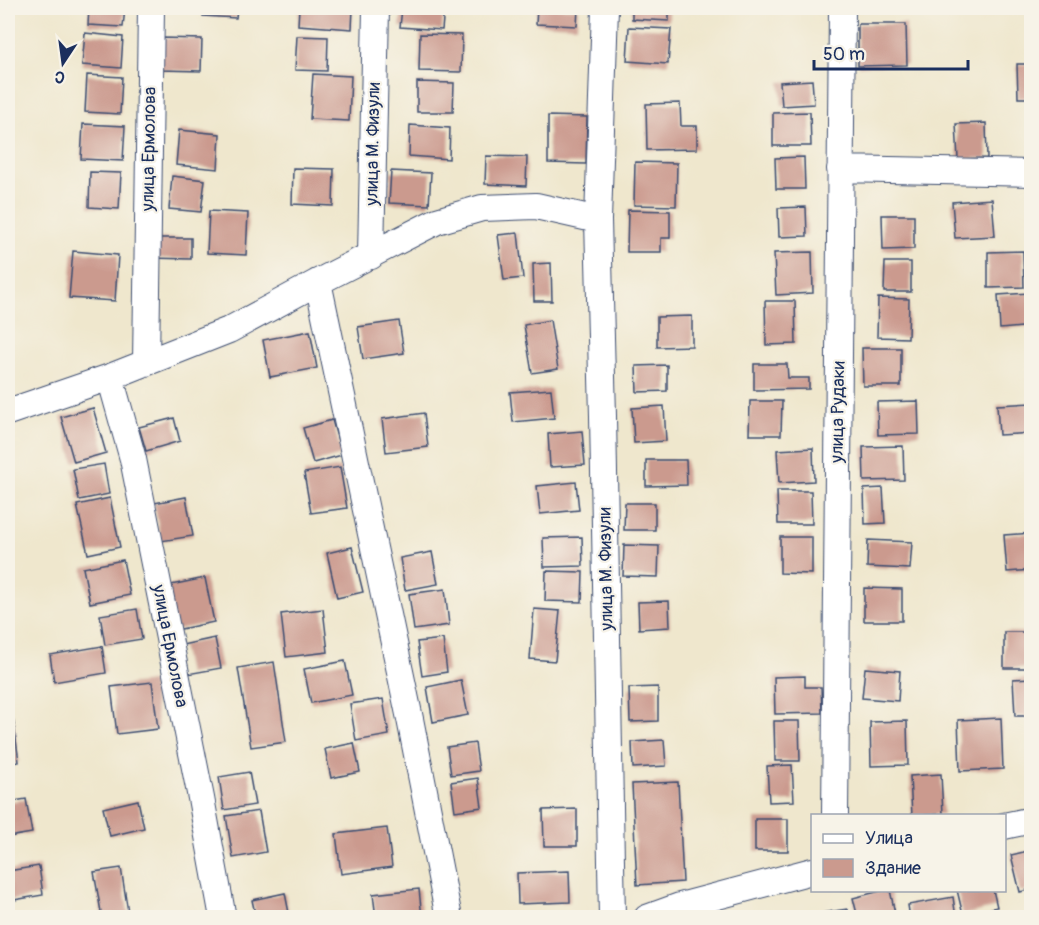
<svg xmlns="http://www.w3.org/2000/svg" width="1039" height="925" viewBox="0 0 1039 925" font-family="Pangolin,sans-serif">
<rect width="100%" height="100%" fill="#f7f3e8"/>
<filter id="ink" filterUnits="userSpaceOnUse"><feTurbulence type="fractalNoise" baseFrequency=".0167" numOctaves="2"/><feDisplacementMap in="SourceGraphic" scale="12" xChannelSelector="R" yChannelSelector="G"/><feConvolveMatrix kernelMatrix="1 2 1 2 8 2 1 2 1" color-interpolation-filters="sRGB"/></filter>
<filter id="wash" filterUnits="userSpaceOnUse"><feTurbulence type="fractalNoise" baseFrequency=".008" numOctaves="4" result="noise"/><feDisplacementMap in="SourceGraphic" scale="24" xChannelSelector="R" yChannelSelector="G"/><feGaussianBlur stdDeviation="1.35" result="paint"/><feColorMatrix in="noise" values="0 0 0 0 0 0 0 0 0 0 0 0 0 0 0 0 0 1.4 0 .05"/><feComposite in="paint" operator="in"/></filter>
<g filter="url(#wash)">
<rect width="100%" height="100%" fill="#efe7cd"/>
<g id="blocks">
<!-- building -->
<path fill="#cb9a8e" d="M89 8H125L123 27 88 25Z
M203 8H237L236 18 203 16Z
M299 8H353L352 29 298 25Z
M402 8H444L442 30 400 27Z
M537 8H578L577 26 536 24Z
M632 8H669V21L632 19Z
M858 24H906L907 65 858 66Z
M629 27 671 29 668 64 627 61Z
M85 33 123 37 121 68 82 65Z
M420 34 462 35 461 72 419 71Z
M297 36 328 37 327 71 295 70Z
M161 38 202 39 201 71 160 70Z
M1017 64H1032V98H1018Z
M313 74 351 76 349 121 310 119Z
M87 75 122 77 120 114 85 112Z
M812 80 814 104 782 106 780 82Z
M417 82 454 83 453 112H417Z
M680 103 681 126H697V149L647 150 646 104Z
M810 112 811 146H773V113Z
M548 116 587 117 586 164 548 163Z
M986 123 987 158 958 159 956 124Z
M83 124 125 126 123 161 81 159Z
M410 125 450 128 449 159 409 156Z
M179 130 220 134 218 169 176 165Z
M486 156 527 157 526 186 485 184Z
M804 157 805 189H776L775 158Z
M635 162 677 163 676 206 634 205Z
M293 168 334 169 333 206 292 204Z
M391 171 431 173 429 205 389 203Z
M90 172 121 173 119 209 89 207Z
M172 176 205 180 201 212 169 209Z
M992 199 995 236 955 238 952 202Z
M806 207 807 236 779 237 778 208Z
M628 210 670 211V238H661V252H627Z
M209 211 248 213 246 255 207 253Z
M882 215H914V249L883 250Z
M518 233 523 278 504 280 498 235Z
M150 238H191V259L150 258Z
M73 251 118 255 115 301 69 298Z
M1023 251 1024 287 988 288V252Z
M812 252 813 293 776 295 774 253Z
M885 262H911V292H884Z
M551 263 552 301H534L533 264Z
M1030 293 1032 326 1000 329 998 295Z
M878 298 909 299 908 338 877 337Z
M765 301H795L796 344 766 345Z
M692 316V346L657 347V317Z
M550 320 558 369 532 373 524 325Z
M399 321 404 353 363 359 358 327Z
M310 331 317 368 270 377 263 340Z
M862 348H901V386H863Z
M754 364H787L788 378H809V389L754 390Z
M667 365V391L637 392 636 366Z
M551 389 554 418 513 422 510 392Z
M750 401H782L781 435H749Z
M918 401 919 434 878 435 877 402Z
M1032 403V433L999 435 997 405Z
M664 406 666 441 634 443 632 408Z
M93 408 106 453 74 462 61 417Z
M424 413 428 447 386 452 382 419Z
M174 418 180 441 146 451 139 427Z
M332 420 342 455 313 463 303 428Z
M582 431 585 465 550 467 548 434Z
M903 446 904 480 864 481 863 447Z
M813 448 814 481 779 483 777 450Z
M646 460H686L687 485 646 486Z
M104 464 109 494 79 500 73 469Z
M340 467 347 508 311 513 304 473Z
M576 482 579 510 540 514 537 486Z
M883 488 885 523 865 524 864 489Z
M777 491H811L812 524H778Z
M186 497 193 536 161 541 154 503Z
M110 498 120 547 88 554 77 505Z
M625 503H655V530H624Z
M1032 533V570L1007 572 1004 535Z
M582 537 583 566 544 567 543 538Z
M780 537H812V574L780 573Z
M868 540 912 542 910 569 867 567Z
M624 545 659 546 658 577 623 576Z
M352 547 363 592 337 598 327 553Z
M432 552 438 584 405 590 400 558Z
M123 560 130 595 90 603 83 568Z
M546 571 583 572 582 602 545 601Z
M205 578 214 622 176 630 166 586Z
M864 588 902 589V621H864Z
M445 589 449 625 414 630 409 594Z
M669 601 670 627 639 629 638 602Z
M137 609 142 639 105 645 100 615Z
M323 609 328 652 286 657 281 614Z
M534 609 560 611 555 661 530 659Z
M1004 632H1032V668H1004Z
M215 638 221 668 188 674 182 645Z
M443 639 447 672 422 676 417 642Z
M102 646 106 673 54 682 50 655Z
M345 661 352 695 311 703 304 669Z
M274 662 286 742 251 747 238 668Z
M865 668 900 671 898 701 862 698Z
M805 676V687H821L822 713 775 714 774 677Z
M1032 678V716H1015L1013 679Z
M461 680 468 715 433 722 427 687Z
M152 682 158 729 117 734 111 687Z
M658 687V721L630 722 629 688Z
M383 699 389 735 356 741 350 704Z
M8 717H13L19 762 8 764Z
M1001 718 1003 769 960 771 958 720Z
M774 721H799L800 761H775Z
M907 721 908 765 871 766 870 722Z
M664 740 666 766 633 768 632 742Z
M354 743 360 772 331 778 325 749Z
M475 743 479 771 451 775 447 747Z
M792 765 794 801 769 802 767 766Z
M249 772 255 805 224 810 219 777Z
M941 774 943 814 912 816 910 776Z
M478 778 482 807 455 811 451 782Z
M678 782 683 882 637 885 632 784Z
M26 799 32 833 8 837V802Z
M138 800 144 828 110 836 103 808Z
M577 809V846H544L543 810Z
M259 811 266 852 233 858 226 816Z
M755 819H788V851H755Z
M387 828 392 867 341 874 336 834Z
M1032 850V889L1020 892 1011 855Z
M39 866 43 895 8 901V871Z
M121 868 129 918H102L94 872Z
M569 871 570 902 518 904 517 873Z
M419 889 422 918H376L373 894Z
M884 890H890L896 918H858L853 898Z
M957 890H993L997 907 963 915Z
M285 893 290 918H256L252 900Z
M953 897 956 918H910L908 905Z
M847 909 849 918H815L814 914Z"/>
</g>
</g>
<g filter="url(#ink)">
<use href="#blocks" fill-opacity="0" stroke="#3b4b6f" stroke-width="1.5"/>
<g fill="none" stroke-linecap="round" stroke-linejoin="round">
<!-- minor casing -->
<g stroke="#3b4b6f" stroke-width="28">
<path id="minor" d="M605 8 598 220 603 416 612 918
M840 169 1032 173
M371 256 376 8
M318 282 410 719 449 918
M146 363 151 8
M110 377 133 459 201 798 223 918
M8 412 110 377 229 330 318 282 437 221 482 208 536 206 598 220
M835 816 842 8
M1004 826 1032 820
M647 918 680 906 812 871"/>
</g>
<!-- minor -->
<use href="#minor" stroke="#fff" stroke-width="26"/>
</g>
</g>
<g text-anchor="middle" dominant-baseline="central" stroke-width="4.5" stroke-linejoin="round" paint-order="stroke">
<!-- street labels -->
<g font-size="18" fill="#1b2f5e" stroke="#f7f3e8">
<text transform="translate(373 144) rotate(-89)">улица М. Физули</text>
<text transform="translate(149 149) rotate(-89)">улица Ермолова</text>
<text transform="translate(838 412) rotate(-89)">улица Рудаки</text>
<text transform="translate(606 569) rotate(-91)">улица М. Физули</text>
<text transform="translate(170 646) rotate(79)">улица Ермолова</text>
</g>
</g>
<!-- margin -->
<rect width="1039" height="925" fill="none" stroke="#f7f3e8" stroke-width="30"/>
<!-- legend -->
<rect x="811" y="814" width="195" height="78" fill="#f7f3e8" stroke="#9fa5b1" stroke-width="1.5"/>
<rect x="823" y="834" width="30" height="9" fill="#ffffff" stroke="#9fa5b1" stroke-width="1.5"/>
<text x="865" y="844" font-size="18" fill="#1b2f5e">Улица</text>
<rect x="823" y="859" width="30" height="18" fill="#cb9a8e" stroke="#9fa5b1" stroke-width="1.5"/>
<text x="865" y="874" font-size="18" fill="#1b2f5e">Здание</text>
<!-- north arrow -->
<g transform="translate(63 63) rotate(193)" stroke="#f7f3e8" stroke-width="4.5" paint-order="stroke">
<path d="M0-4.5L10 22L0 15L-10 22Z" fill="#1b2f5e"/>
<text y="-9" font-size="16" font-weight="bold" text-anchor="middle" fill="#1b2f5e">С</text>
</g>
<!-- scale -->
<path d="M814 60v9h154v-9" fill="none" stroke="#1b2f5e" stroke-width="3"/>
<text x="823" y="60" font-size="18" fill="#1b2f5e" stroke="#f7f3e8" stroke-width="4.5" paint-order="stroke">50 m</text>
</svg>
